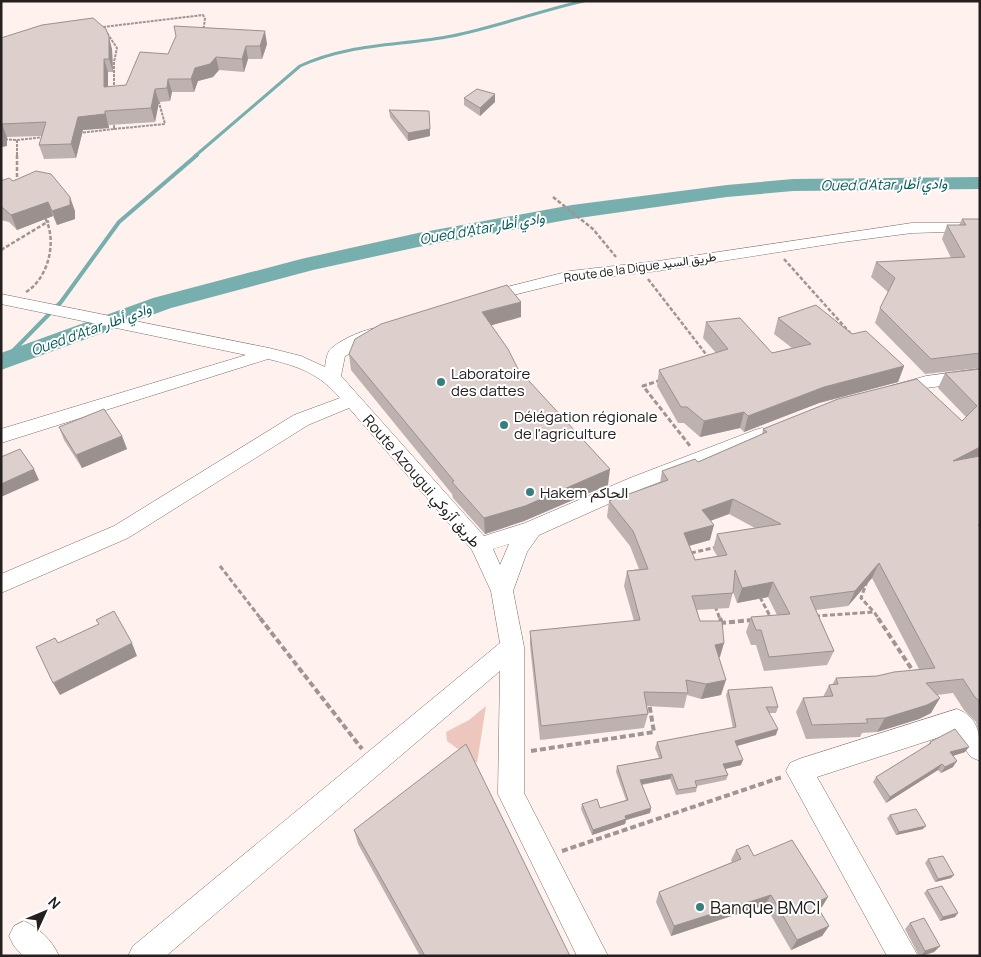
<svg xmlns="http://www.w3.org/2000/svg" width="981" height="957" viewBox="0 0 981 957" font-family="Manrope,Vazirmatn,sans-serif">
<rect width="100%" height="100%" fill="#fef1ee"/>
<!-- green -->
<path fill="#edc7be" d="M486 706 477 763 447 741 446 732 469 720Z"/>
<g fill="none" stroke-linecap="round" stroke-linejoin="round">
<!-- stream-far2 -->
<path stroke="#76afad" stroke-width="3" d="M195 156 300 66C349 43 400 46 452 36 496 27 539 11 584 1"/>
<!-- stream-far1 -->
<path stroke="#76afad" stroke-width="4" d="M6 358 61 302 119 222 197 155"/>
<!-- stream -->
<path stroke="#76afad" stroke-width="5" d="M1 362 7 356"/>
<!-- river -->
<path fill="#76afad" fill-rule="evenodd" d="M980 177V189L793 191 727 197 572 219 418 247 313 270 171 308 1 370V353L153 298 301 259 418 233 572 205 727 185 793 179Z"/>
<!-- minor casing -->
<g stroke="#7a6e6c" stroke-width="1">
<path id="minor" d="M912 223H980V231L912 233 843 242 658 271 570 281 485 302 477 297 479 294 570 271 658 261Z
M1 294 269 348 301 356 325 367C326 362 326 356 329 351 336 341 372 325 383 328L386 332 383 336 345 356 341 376 484 536 525 523 630 478 755 430 762 428 769 430 772 435 769 440 644 488 539 535 527 552 513 591 524 647V793L608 956H577L498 794 500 671 166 956H128L133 946 500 643 491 591 472 550 349 408 308 425 128 538 1 593V574L114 526 294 415 340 398C320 374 298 366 268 359L1 443V429L246 355 1 304ZM509 544 500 565 493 549Z
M980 369V381L926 388 896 396 890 394 887 390 890 386 926 376Z
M957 709C981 718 980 738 980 761L971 757 952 733 817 777 918 956H887L786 771 790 763 799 759Z
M24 921C39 928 52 940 59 956H23L14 946 9 936 14 926Z"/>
</g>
<!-- path-far3 -->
<path stroke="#9f9694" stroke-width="2" stroke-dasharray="3 1" stroke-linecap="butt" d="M103 27 203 15 205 19 203 32
M105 30 117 48 114 62V90
M114 129 165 124 158 99
M79 133 114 129V121
M1 139 17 140V156
M17 140 45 137"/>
<!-- path-far2 -->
<path stroke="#9f9694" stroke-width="2.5" stroke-dasharray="4 2" stroke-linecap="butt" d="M17 155V181
M553 197 593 229 616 257
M1 250 49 221
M784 259 851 334
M648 279 709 358
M26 292C49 278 58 239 44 216"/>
<!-- path-far1 -->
<path stroke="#9f9694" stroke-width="3" stroke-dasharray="5 2.5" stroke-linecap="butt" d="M708 356 710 359
M661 380 643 386 690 446
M691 553 717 547
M220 566 261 619
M867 581 861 598 874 612
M760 597 771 618
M715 606 720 619
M815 616 874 612 879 619"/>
<!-- path -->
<path stroke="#9f9694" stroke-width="4" stroke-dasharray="6 3" stroke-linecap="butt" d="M260 618 362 749
M720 618 722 623
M878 618 915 674
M720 623 753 620
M531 751 654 732 649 703
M562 851 782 777"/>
<!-- minor -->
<use href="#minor" fill="#fff" fill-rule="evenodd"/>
</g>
<!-- wall -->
<path fill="#bdb2af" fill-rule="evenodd" d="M1 38 112 49 113 72H108V87L126 85 168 54 267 44 262 59H248L244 72 219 70 213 77 198 81 194 92H172L170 101 159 102 155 122 109 125V128L83 130 76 158 44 159 39 145 42 136 7 137V146L1 147Z
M495 94V102L480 116 464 105V98Z
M389 110 429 111 430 136 408 141 390 117Z
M1 176 3 180 13 181 75 211V219L57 225 53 216 17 230 9 222 1 220Z
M962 219H980V368L925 374 875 323 880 308 888 292 871 277 876 262 951 258 942 239 947 225H959Z
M521 317 491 325 518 369 608 485 524 521 485 534 453 498 452 494 351 370 349 354Z
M778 318 852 334 904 366 898 382 819 403 744 432 740 428 700 437 684 423H678L657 386 659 370 716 353 703 338 706 322 772 353 792 348 774 334Z
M980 369V738L976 722 964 710 953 693 937 695 931 713 919 719 877 732 862 733 860 737 806 739 796 712 803 698 823 697 829 685H832L836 678 877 676 919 669 872 578 848 606 816 610 834 651 827 665 764 671 756 645H751L746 632 751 617 777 615 768 597 737 603 733 592 729 608 697 610 700 621 724 643 719 657 721 695 701 699 687 695 684 708 647 706 648 714 644 728 540 740 530 645V631L634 621 624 586 627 571 639 569 630 546 607 517 609 501 660 483 662 471 698 462 762 434 763 429 962 421 966 417 938 388 945 373ZM729 514 755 528 717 534 713 549 717 556 695 560 689 546 710 540V521Z
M59 427 122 436 127 449 82 468 64 440Z
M728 690 778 707 776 713H769L776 735 737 746 741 765 725 769 728 775 726 780 697 786 696 792 676 795 670 779 642 785 651 808 650 813 626 820 625 824 592 835 581 809 582 804 600 808 626 800 616 772 617 766 659 758 655 748 657 742 733 728 726 695Z
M930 742 965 752 953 756V767L941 773 938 770 886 803 873 782 876 777 927 746Z
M890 815 923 829 896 835 887 818Z
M354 830 570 956H420L358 844Z
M736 850 822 907 818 909 829 926 822 936 791 950 765 905 671 936 656 902 659 892 732 862 731 860Z
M928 859 951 878 935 882 925 863Z
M927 890 955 917 940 921 924 893Z
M910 923 940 946 934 952 923 956H919L905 929Z"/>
<!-- shaded-wall -->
<path fill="#9a918f" d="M265 31 267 44 262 59 260 46Z
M109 37 112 49 113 72 109 59Z
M246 46 248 59 244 72 242 59Z
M216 57 219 70 213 77 198 81 194 92 191 79 195 68Z
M104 59 108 72V100L104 87Z
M168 79 172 92 170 101 167 88Z
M155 89 159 102 155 122 151 108Z
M495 94V102L480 116V108Z
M105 111 109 128 83 130 76 158 71 144 78 117Z
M2 124 7 137V146L1 147Z
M430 129V136L408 141V133Z
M70 197 75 211V219L57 225 52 211Z
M48 202 53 216 17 230 11 215Z
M521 302V317L482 328V312Z
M904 366 898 382 819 403 744 432 748 416 824 387Z
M744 412 740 428 700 437 704 421Z
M122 436 127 449 82 468 76 455Z
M980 447V457L953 461Z
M34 469 39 480 1 497V484Z
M610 469 608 485 524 521 485 534 484 518Z
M733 499 729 514 699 525 702 510Z
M714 525 710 540 681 548 684 533Z
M879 563 872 578 848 606 855 591Z
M773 582 768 597 737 603 742 588Z
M132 643 137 656 60 695 53 683Z
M724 643 720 657 711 660 715 645Z
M726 680 721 695 701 699 706 684Z
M940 698 931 713 919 719 877 732 885 718Z
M778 729 776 735 733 747 735 741Z
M969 747 965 752 946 758 950 752Z
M743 760 741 765 721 770 723 764Z
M957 761 953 767 941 773 945 767Z
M942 764 938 770 886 803 890 797Z
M672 774 670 779 638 785 640 780Z
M651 808 650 813 626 820 625 824 592 835 593 830 625 816Z
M926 826 923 829 896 835 899 832Z
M954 875 951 878 935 882 938 879Z
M771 895 765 905 671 936 674 926Z
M828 897 822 907 809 913 815 903Z
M958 913 955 917 940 921 943 917Z
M829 926 822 936 791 950 797 940Z
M940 946 934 952 921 956 925 951Z"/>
<!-- building -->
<path fill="#dccfcc" stroke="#9a918f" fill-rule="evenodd" d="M93 18 106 29 109 37V59H104V87L126 85 140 52 168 54 176 36 174 26 265 31 260 46H246L242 59 216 57 210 64 195 68 191 79H168L167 88 155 89 151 108 105 111V114L78 117 71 144 39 145 46 122 2 124 1 132V38L42 25Z
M477 89 495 94 480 108 464 98Z
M389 110 429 111 430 129 408 133Z
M36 171 51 174 70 197V205L52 211 48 202 11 215 3 208 1 207V180V181L9 178 13 181Z
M962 219H980V353L931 359 880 308 895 278 876 262 965 257 947 225H966Z
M507 285 521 302 482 312 508 349 518 369 610 469 525 506 484 518 452 482 454 481 349 354 355 339 381 324Z
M816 305 852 334 866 331 904 366 824 387 748 416 744 412 704 421 687 407H681L659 370 728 349 706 322 740 318 772 353 811 344 778 318Z
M980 369V447L953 461 980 456V525H978L980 526V702L974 696 963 679 926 683 940 698 927 705 885 718 866 719 868 723 812 725 803 698 833 696 829 685 838 684 836 678 877 676 894 672 935 668 879 563 855 591 810 597 834 651 769 657 761 630H756L751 617 790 614 773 582 742 588 735 570 733 593 692 596 700 621H722L724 643 715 645 726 680 706 684 686 680 688 693 644 692 648 714 541 726 530 631 640 620 627 571 648 569 633 531 609 501 668 480 662 471 695 459 698 462 767 432 763 429 838 399 917 379 962 421 977 406 945 373ZM733 499 781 524 717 534 727 555 695 560 684 533 714 525 702 510Z
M104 409 122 436 76 455 59 427Z
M20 449 34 469 1 484V457Z
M114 611 132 643 53 683 36 647 55 638 58 643 99 624 96 620Z
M772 687 778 707H766L778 729 735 741 743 760 723 764 728 775 695 781 697 787 678 790 672 774 640 780 651 808 625 816 626 819 593 830 582 804 597 799 600 808 628 800 617 766 662 758 657 742 736 727 728 690Z
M955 729 969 747 950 752 957 761 945 767 942 764 890 797 876 777 931 743 930 742Z
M466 744 570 956H425L354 830Z
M916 809 926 826 899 832 890 815Z
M792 840 828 897 815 903 829 926 797 940 771 895 674 926 659 892 741 859 736 850 748 845 754 856Z
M943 856 954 875 938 879 928 859Z
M942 886 958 913 943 917 927 890Z
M924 918 940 946 925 951 910 923Z"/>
<!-- markers -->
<g fill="#367f7e" stroke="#fff" stroke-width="2">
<circle cx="441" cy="382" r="5"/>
<circle cx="504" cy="425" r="5"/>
<circle cx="530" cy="492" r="5"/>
<circle cx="700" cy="907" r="5"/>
</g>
<g text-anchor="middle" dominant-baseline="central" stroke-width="4" stroke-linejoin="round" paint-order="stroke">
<!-- far-street labels -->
<g font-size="12" fill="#24201f" stroke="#fff">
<text transform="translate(640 267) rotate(-8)">Route de la Digue طريق السيد</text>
</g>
<!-- far-water labels -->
<g font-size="14" font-style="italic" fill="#055a59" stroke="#fff">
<text transform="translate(884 184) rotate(-1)">Oued d'Atar وادي أطار</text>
<text transform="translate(482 228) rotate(-10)">Oued d'Atar وادي أطار</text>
<text transform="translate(91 329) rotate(-20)">Oued d'Atar وادي أطار</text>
</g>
<!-- poi labels -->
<g font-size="15" fill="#24201f" stroke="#fff" text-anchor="start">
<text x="451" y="373">Laboratoire<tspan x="451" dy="17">des dattes</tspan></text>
<text x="514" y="416">Délégation régionale<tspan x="514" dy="17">de l'agriculture</tspan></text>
<text x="540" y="492">Hakem الحاكم</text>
</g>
<!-- street labels -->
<g font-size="15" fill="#24201f" stroke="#fff">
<text transform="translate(422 481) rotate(49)">Route Azougui طريق آزوكي</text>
</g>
<!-- near-poi labels -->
<g font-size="18" fill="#24201f" stroke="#fff" text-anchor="start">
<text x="710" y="907">Banque BMCI</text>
</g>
</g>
<!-- border -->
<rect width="981" height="957" fill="none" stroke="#24201f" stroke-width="5"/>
<!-- north arrow -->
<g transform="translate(45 912) rotate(46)" stroke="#ffffff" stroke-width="4" paint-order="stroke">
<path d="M0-4L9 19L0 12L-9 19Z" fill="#24201f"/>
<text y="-8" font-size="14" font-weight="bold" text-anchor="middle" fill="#24201f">N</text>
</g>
</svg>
